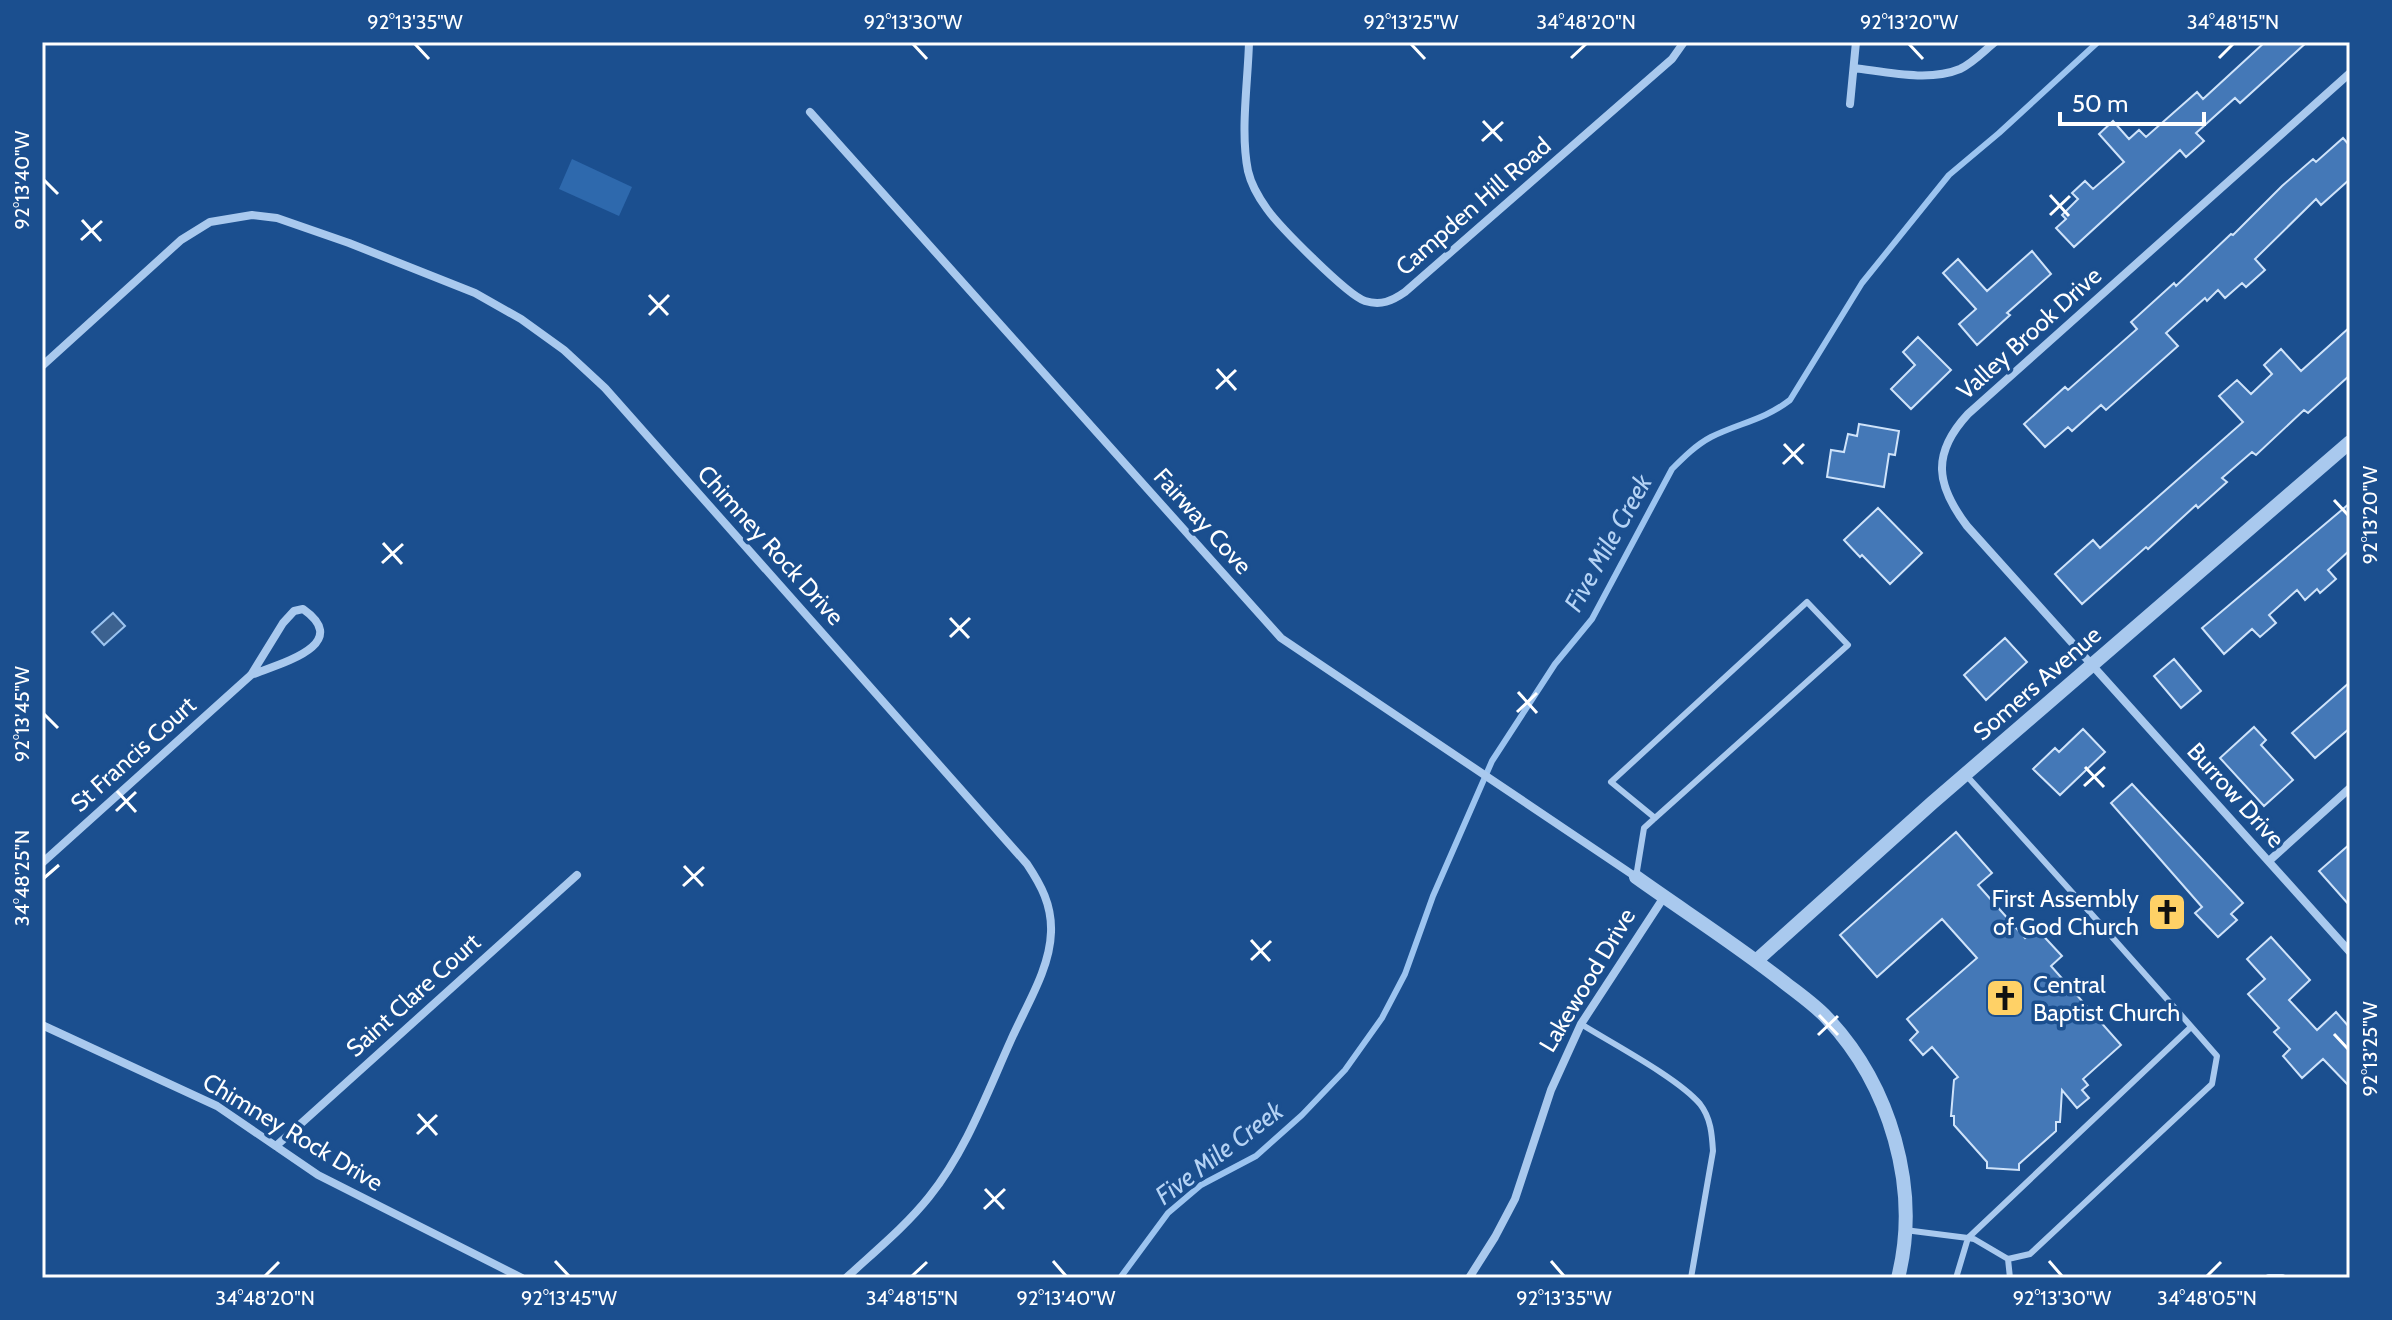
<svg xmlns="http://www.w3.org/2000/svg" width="2392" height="1320" viewBox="0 0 2392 1320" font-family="Cabin,sans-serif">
<rect width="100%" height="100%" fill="#1b4f8f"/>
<!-- green -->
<path fill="#2e69ad" d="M572 159 632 187 619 216 559 189Z"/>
<!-- water -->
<path fill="#3c6290" stroke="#9cc4f0" stroke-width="2" d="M113 613 125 626 104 645 92 632Z"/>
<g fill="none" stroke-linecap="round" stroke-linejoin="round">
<!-- stream -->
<path stroke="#9cc4f0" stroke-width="6" d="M1120 1278 1168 1213 1201 1185 1256 1156 1302 1115 1345 1070 1382 1018 1405 974 1433 896 1492 761 1555 664 1592 619 1672 469C1684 457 1696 445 1711 437 1739 423 1764 420 1790 400L1862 283 1949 175 1999 133 2098 42"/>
</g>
<!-- building -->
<path fill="#4478b7" stroke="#cfe3fa" stroke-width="2" d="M2265 42H2307L2240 103 2235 98 2196 133 2204 141 2186 157 2180 150 2074 247 2056 228 2066 219 2062 215 2078 199 2072 193 2085 181 2093 189 2124 162 2099 134 2113 121 2129 139 2139 130 2146 137 2197 92 2203 99Z
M2343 138 2350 146V179L2321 205 2316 199 2255 259 2265 270 2246 287 2242 283 2225 298 2218 290 2207 301 2205 298 2166 333 2178 346 2106 410 2101 405 2072 431 2068 427 2045 447 2024 424 2065 387 2068 390 2137 329 2131 322 2174 283 2176 286 2231 234 2233 235 2282 186 2313 159 2316 162Z
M2032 251 2051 274 2007 313 2010 315 1977 345 1959 324 1976 309 1943 273 1958 259 1987 291Z
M2350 327V375L2308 413 2304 410 2256 455 2252 452 2222 478 2227 482 2198 508 2196 505 2148 549 2146 547 2082 604 2055 574 2093 540 2100 548 2243 422 2219 396 2237 380 2251 394 2272 374 2264 365 2281 349 2301 371Z
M1918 337 1951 370 1911 409 1891 389 1915 365 1903 352Z
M1859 424 1899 431 1895 455 1889 454 1884 487 1827 477 1831 450 1844 452 1848 434 1857 436Z
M2350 503V550L2328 570 2336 579 2320 593 2317 589 2305 600 2297 590 2269 615 2276 623 2260 637 2252 629 2224 654 2202 628Z
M1878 508 1922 553 1890 584 1862 555 1860 557 1844 540Z
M2005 638 2027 662 1986 700 1964 675Z
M2174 659 2201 691 2181 708 2154 676Z
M2350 682V728L2315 758 2292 733Z
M2254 727 2266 740 2261 745 2293 780 2264 806 2220 758Z
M2083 729 2105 752 2060 795 2033 769 2055 748 2059 752Z
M2132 784 2243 903 2231 914 2237 920 2218 937 2195 913 2202 907 2111 803Z
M1956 832 1992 873 1978 885 2025 938 2036 928 2062 956 2051 966 2121 1045 2083 1079 2088 1085 2082 1090 2089 1098 2077 1108 2062 1090 2060 1122H2056V1131L2019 1164V1170L1987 1168V1162L1954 1125V1116H1951L1954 1080 1958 1077 1932 1047 1923 1055 1910 1040 1918 1032 1907 1019 1977 958 1942 919 1877 977 1840 935Z
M2350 844V906L2319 871Z
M2271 937 2310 980 2289 1000 2317 1030 2336 1012 2350 1028V1087L2323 1059 2302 1078 2283 1056 2290 1049 2274 1032 2279 1028 2248 994 2265 979 2247 959Z"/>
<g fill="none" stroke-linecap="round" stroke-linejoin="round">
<!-- service -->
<path stroke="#a9c9ee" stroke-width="6" d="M1965 774C2050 867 2134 961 2217 1056L2212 1084 2030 1254 2008 1259 1974 1239 1968 1238 2191 1027
M1636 877 1644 828 1655 818 1848 645 1807 602 1611 782 1655 818
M1581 1024C1613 1044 1678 1078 1700 1104 1711 1118 1712 1135 1713 1151L1691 1278
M1905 1230 1968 1238 1956 1278
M2008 1259 2010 1278"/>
<!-- minor -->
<path stroke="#a9c9ee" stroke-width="8" d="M1249 42C1248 82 1240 132 1248 171 1251 184 1259 198 1267 209 1279 226 1347 295 1365 301 1381 306 1392 301 1405 292L1672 59 1684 42
M1854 68C1887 72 1929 82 1960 69 1973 63 1984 51 1995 42
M2350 73 1968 414C1931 454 1936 485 1967 526L2350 952
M1850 104 1856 42
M810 112 1281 638 1636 877
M42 366 181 240 210 222 252 215 277 218 349 243 475 293 521 319 564 350 605 388 1027 864C1041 885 1052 905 1051 932 1050 969 1026 1006 1011 1040 987 1093 966 1151 929 1197 905 1227 874 1252 846 1278
M2269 861 2350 788
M42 863 251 675 283 623 294 611 303 609C354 645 278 664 251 675
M42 1025 217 1106 318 1175 522 1278
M276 1146 577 875
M1469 1278 1495 1237 1515 1199 1551 1090 1581 1024 1664 897
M2269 1278H2282"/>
<!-- tertiary -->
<path stroke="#a9c9ee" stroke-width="14" d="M1636 877C1685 912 1737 945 1785 983 1799 994 1815 1005 1827 1018 1890 1085 1921 1188 1898 1278
M1756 961 1932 803 2350 442"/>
</g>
<!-- ticks -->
<path fill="none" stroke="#fff" stroke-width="3" d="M415 44 429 59M913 44 927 59M1411 44 1425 59M1909 44 1923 59M1571 58 1586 44M2219 58 2233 44M1483 121 1502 141M1482 141 1503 122M44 180 58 194M2050 195 2069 216M2050 215 2070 196M82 220 101 241M81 240 102 221M649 295 668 315M649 315 669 295M1217 369 1236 390M1216 389 1236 370M1784 444 1803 464M1783 464 1804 444M2334 500 2348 515M383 543 402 564M382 563 403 544M950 618 969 638M950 637 970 618M1518 692 1537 713M1517 712 1537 693M44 714 58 728M2085 767 2104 787M2084 786 2105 767M117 791 136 812M116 811 136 792M684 866 703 886M44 878 59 865M683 886 704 867M1251 940 1270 961M1251 960 1271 941M1819 1015 1838 1035M2334 1034 2348 1049M1818 1035 1838 1016M418 1114 437 1135M417 1134 437 1115M985 1189 1004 1209M984 1209 1005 1189M555 1261 569 1276M1053 1261 1066 1276M1551 1261 1564 1276M2049 1261 2062 1276M265 1276 279 1262M912 1276 927 1262M2207 1276 2221 1262"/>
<!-- icons -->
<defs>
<g id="church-square" transform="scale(2)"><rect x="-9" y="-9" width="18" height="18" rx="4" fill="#ffd166" stroke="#1b4f8f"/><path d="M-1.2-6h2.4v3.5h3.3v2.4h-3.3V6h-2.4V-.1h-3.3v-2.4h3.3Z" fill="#111"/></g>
</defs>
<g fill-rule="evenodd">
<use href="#church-square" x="2167" y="912"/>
<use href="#church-square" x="2005" y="998"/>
</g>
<g text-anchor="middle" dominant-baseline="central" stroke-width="7" stroke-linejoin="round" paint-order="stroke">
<!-- street labels -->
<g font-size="24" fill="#fff" stroke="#1b4f8f">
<text transform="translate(1473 206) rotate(-41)">Campden Hill Road</text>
<text transform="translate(2029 333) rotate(-42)">Valley Brook Drive</text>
<text transform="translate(1203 521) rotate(48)">Fairway Cove</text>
<text transform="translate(771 545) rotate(48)">Chimney Rock Drive</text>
<text transform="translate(2037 683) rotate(-41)">Somers Avenue</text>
<text transform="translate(133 754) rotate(-42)">St Francis Court</text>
<text transform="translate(2236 795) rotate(48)">Burrow Drive</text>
<text transform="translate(1587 980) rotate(-59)">Lakewood Drive</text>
<text transform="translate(413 995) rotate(-42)">Saint Clare Court</text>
<text transform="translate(293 1132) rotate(31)">Chimney Rock Drive</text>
</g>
<!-- poi labels -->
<g font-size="24" fill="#fff" stroke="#1b4f8f" text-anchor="end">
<text x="2139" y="898">First Assembly<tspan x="2139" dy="28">of God Church</tspan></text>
<text x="2033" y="984" text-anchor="start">Central<tspan x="2033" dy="28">Baptist Church</tspan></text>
</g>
<!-- water labels -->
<g font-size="26" font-style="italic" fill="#b5d3f5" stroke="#1b4f8f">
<text transform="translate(1608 543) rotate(-61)">Five Mile Creek</text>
<text transform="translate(1219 1153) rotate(-37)">Five Mile Creek</text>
</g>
</g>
<!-- border -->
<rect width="2392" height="1320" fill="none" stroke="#1b4f8f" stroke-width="88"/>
<!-- scale -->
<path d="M2060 112v12h144v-12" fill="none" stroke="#ffffff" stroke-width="4"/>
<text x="2072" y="112" font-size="24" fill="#ffffff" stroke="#1b4f8f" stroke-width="6" paint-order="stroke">50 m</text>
<rect x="44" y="44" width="2304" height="1232" fill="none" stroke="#fff" stroke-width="3"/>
<g font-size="20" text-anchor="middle" fill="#fff">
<text x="415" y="29">92°13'35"W</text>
<text x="913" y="29">92°13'30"W</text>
<text x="1411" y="29">92°13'25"W</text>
<text x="1586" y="29">34°48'20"N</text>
<text x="1909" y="29">92°13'20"W</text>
<text x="2233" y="29">34°48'15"N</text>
<text transform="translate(22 180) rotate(-90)" y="7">92°13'40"W</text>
<text transform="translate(2370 515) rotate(-90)" y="7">92°13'20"W</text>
<text transform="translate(22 714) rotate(-90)" y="7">92°13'45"W</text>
<text transform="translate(22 878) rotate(-90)" y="7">34°48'25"N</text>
<text transform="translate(2370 1049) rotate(-90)" y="7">92°13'25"W</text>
<text x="265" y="1305">34°48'20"N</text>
<text x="569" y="1305">92°13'45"W</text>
<text x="912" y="1305">34°48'15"N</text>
<text x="1066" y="1305">92°13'40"W</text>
<text x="1564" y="1305">92°13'35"W</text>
<text x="2062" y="1305">92°13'30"W</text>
<text x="2207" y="1305">34°48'05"N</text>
</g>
</svg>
